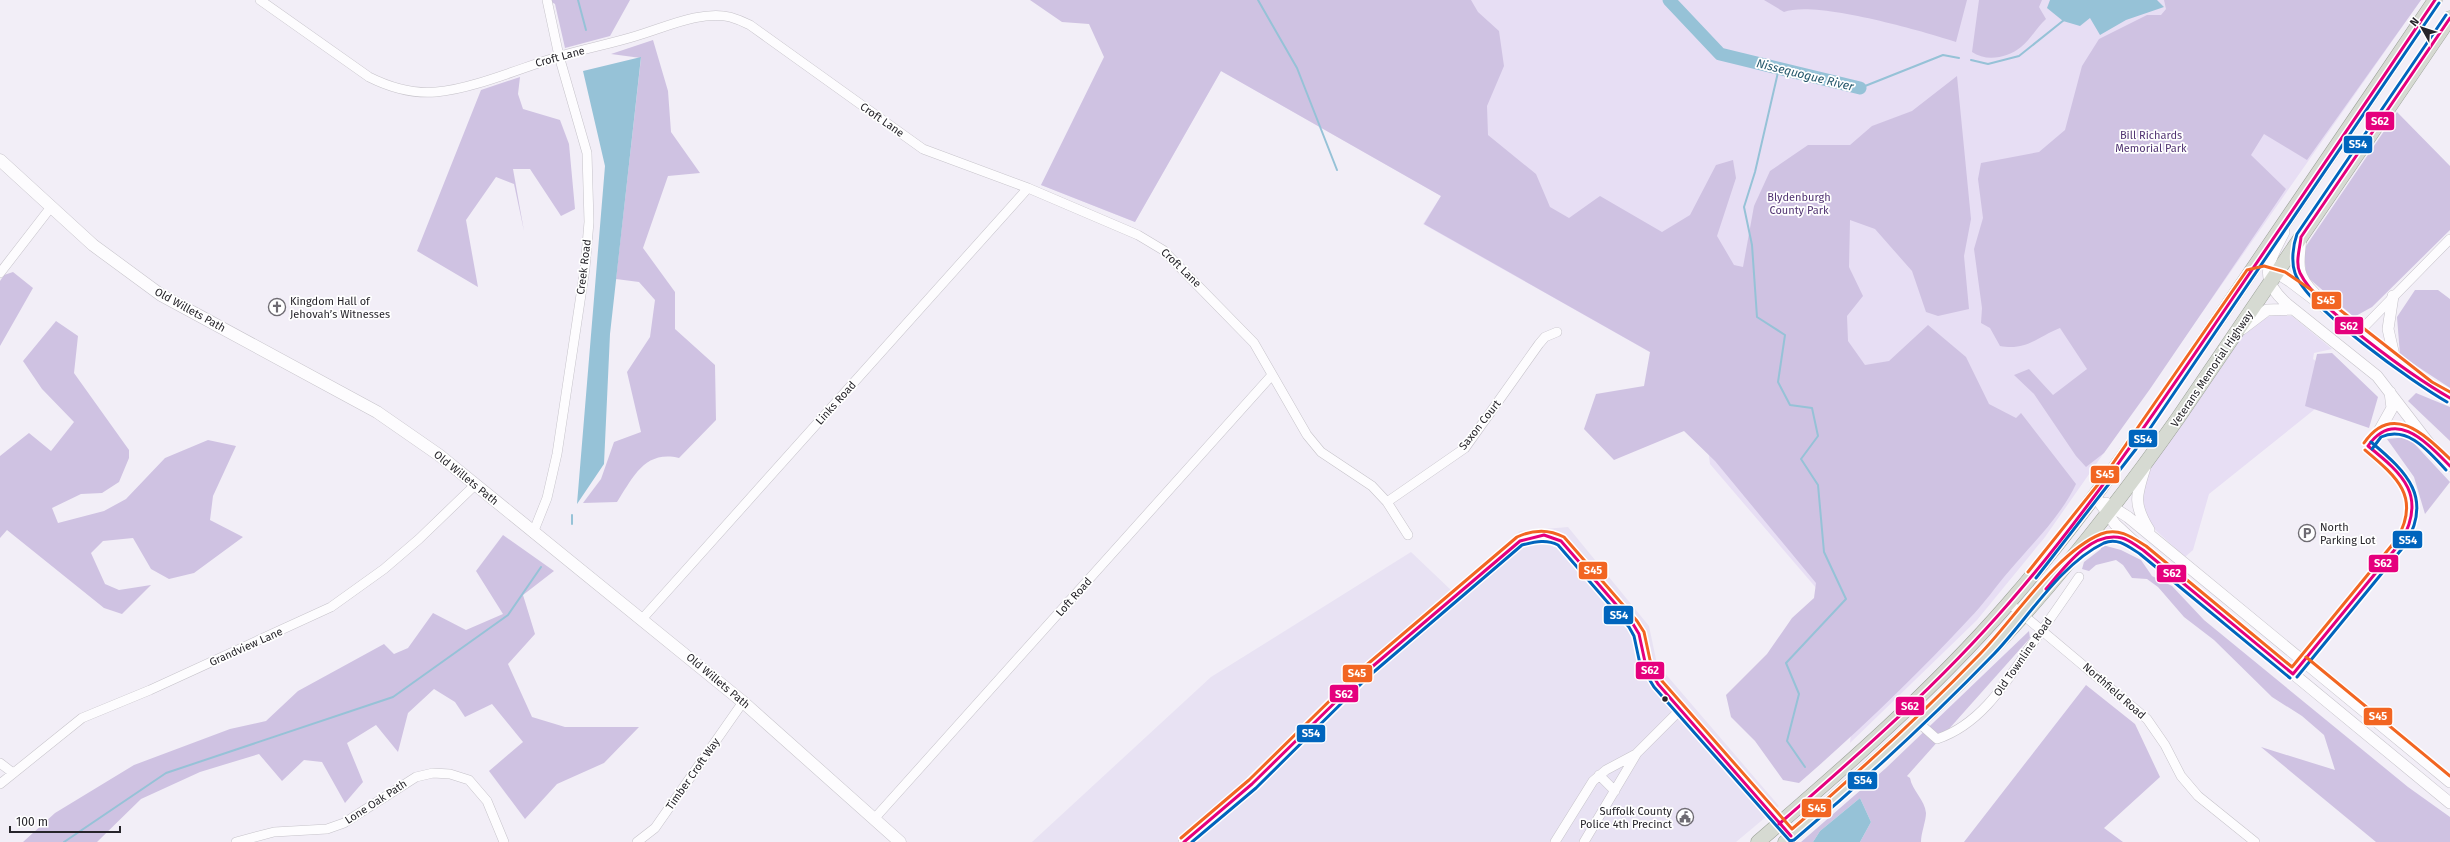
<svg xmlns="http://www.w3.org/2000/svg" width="2450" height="842" viewBox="0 0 2450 842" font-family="'Fira Sans',sans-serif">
<rect width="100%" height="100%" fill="#f2eef7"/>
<!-- built -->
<path fill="#e8e2f3" d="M1568 527 1649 626 1657 664 1779 806 1736 842H1032L1211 677 1411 552 1453 592 1520 531Z"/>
<!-- green -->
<path fill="#e7def4" d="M1093 0H2421L2045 537 1977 620 1850 743 1852 722 1829 603 1710 464 1699 380 1423 224 1441 196 1221 71 1135 222 1041 185 1135 24Z
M2273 315 2292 316 2332 349 2314 353 2313 359 2370 398 2315 409 2209 494 2193 550 2185 557 2152 527 2140 511 2144 476 2251 323Z"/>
<!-- forest -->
<path fill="#cfc2e2" d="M548 0H630L610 36 565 48 555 4Z
M1030 0H1471L1478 12 1499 31 1504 66 1487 106 1488 135 1536 174 1550 207 1569 218 1600 196 1662 232 1690 215 1716 165 1733 160 1736 178 1717 236 1734 265 1743 267 1754 206 1770 171 1808 145H1850L1872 126 1912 111 1957 76 1971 219 1964 256 1969 309 1938 316 1926 312 1912 271 1875 229 1850 220 1849 267 1863 296 1847 316 1848 341 1865 365 1889 361 1928 325 1966 357 1989 404 2016 418 2021 413 2076 484C2061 516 2033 543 2010 570 1996 586 1984 604 1969 619 1915 677 1859 731 1799 783L1783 780 1755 741 1731 717 1726 695 1767 654 1792 618 1814 598 1816 583 1715 461 1684 431 1614 460 1584 429 1596 394 1644 386 1650 352 1424 224 1441 196 1221 71 1135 222 1041 185 1104 57 1089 24 1062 22Z
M1764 0H1967L1956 42C1922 31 1815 0 1784 12Z
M1979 0H2042L2039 7 2046 19C2037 27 2031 39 2021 47 2008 58 1986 62 1972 52Z
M2164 0H2421L2307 160 2264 134 2251 155 2286 189 2150 389 2104 453 2086 467 2076 456 2034 394 2014 375 2029 369 2053 395 2087 369 2060 328C2037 337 2027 351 2000 346L1990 328 1981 323 1982 308 1974 249 1983 218 1978 179 1981 163 2039 152 2065 130 2082 66 2099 39 2147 15H2161L2166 9Z
M653 40 668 91 671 132 700 173 668 176 643 248 675 292V329L715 365 716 420 679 458C644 450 633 478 617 502L583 503 601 479 614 442 641 432 627 372 650 337 655 300 639 282 616 279 641 58 611 54Z
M520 77 518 94 523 109 560 120 569 144 575 209 561 216 530 169H513L524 231 514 184 496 177 466 220 478 287 417 251 481 90Z
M2397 112 2450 166V230L2372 307 2354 317 2306 276 2304 249Z
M13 272 33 288 0 346V281L4 275Z
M2415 290H2438L2450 299V388L2400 355 2397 317Z
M56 321 78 336 74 373 129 450V458L119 482 102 493 81 494 52 508 58 523 104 511 126 499 165 458 208 440 236 446 213 496 210 520 243 537 194 573 169 579 151 569 133 538 103 541 91 553 105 584 119 590 151 585 122 614 104 608 7 530 0 538V456L29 433 51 451 74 422 42 389 23 361Z
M2332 353 2378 397 2369 428 2305 406 2317 354Z
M2416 393 2450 407V441L2408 401Z
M2408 437 2450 482 2425 514 2414 477 2387 439Z
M503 535 554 571 523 595 535 634 508 664 532 717 565 727H639L604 763 557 784 525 819 489 771 523 742 492 704 465 717 455 702 434 689 408 713 398 752 376 725 347 743 363 782 345 803 322 762 304 760 282 781 259 754 200 772 141 799 97 842H23L55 813 134 765 230 729 266 721 298 691 384 644 394 654 408 648 433 613 466 630 503 614 476 571Z
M2099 544 2121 550 2141 560 2152 576 2172 586 2204 620 2408 787 2450 817V842H2376L2261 747 2335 770 2324 735 2302 716 2272 697 2214 640 2184 617 2158 587 2147 579 2132 578 2123 565 2116 560 2096 565 2089 571 2082 569 2084 562 2101 549Z
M2029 631 2030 638 1907 776 1910 778C1912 790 1925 800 1926 813 1926 821 1921 833 1921 842H1860L1871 822 1860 798 1820 831 1813 842H1801L1886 768Z
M2086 685 2135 724 2160 777 2104 828 2123 842H1964Z"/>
<!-- water -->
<path fill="#96c2d7" d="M2050 0H2157L2164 7 2126 20 2100 35 2090 18 2080 26 2063 21 2047 8Z
M641 57 610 334 604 464 577 504 605 166 583 71Z
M1860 798 1871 822 1860 842H1813L1820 831Z"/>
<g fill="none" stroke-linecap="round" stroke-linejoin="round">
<!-- stream -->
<path stroke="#96c2d7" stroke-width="2" d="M578 0 586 30
M1258 0 1297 68 1337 170
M1971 60 1988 64 2019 56 2064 20
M1779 68 1755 172 1744 207 1752 245 1757 317 1785 335 1778 382 1790 405 1812 408 1818 436 1801 459 1818 485 1824 552 1846 599 1786 663 1799 694 1787 741 1805 767
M1860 88 1943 55 1959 58
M572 524V515
M64 842 166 773 393 697 508 615 541 567"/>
<!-- river -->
<path stroke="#96c2d7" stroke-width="13" d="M1669 0 1720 54 1860 88"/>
<!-- minor casing -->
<g stroke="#c6c3ca" stroke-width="10">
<path id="minor" d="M260 0 369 77C389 87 413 94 436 92 472 89 521 68 557 57 583 49 610 44 636 36 664 28 701 10 730 17 737 19 744 22 750 25L923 149 1028 188 1138 235 1163 250 1254 343 1307 435 1321 452 1372 486 1387 502 1408 535
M0 273 51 207
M2359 332 2450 239
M1387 502 1465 448 1539 344 1545 337 1557 332
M533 533 547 498 557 454 585 268 589 222 587 153 559 56 547 0
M2009 603 2147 719 2165 745 2181 776 2198 796 2255 842
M643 618 1028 188
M1919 723 1937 739C1982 724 2007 681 2032 644 2048 622 2064 599 2079 577
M0 763 13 773
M1599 775 1615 791
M0 784 82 718 150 690 331 607 384 569 419 539 475 485
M874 819 1272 375
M236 842 274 832 327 829 344 823 416 777 433 773 450 774 469 780 487 801 504 842
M637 842 655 828 743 702
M1555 842 1593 781 1606 770 1636 754
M1584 842 1637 753 1680 710"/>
</g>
<!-- tertiary casing -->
<g stroke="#c6c3ca" stroke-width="12">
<path id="tertiary" d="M2284 232C2269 262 2257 278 2287 304L2377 376 2434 450 2450 466
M2301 237C2299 263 2294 273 2314 293
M2270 272 2277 273 2291 282 2429 386 2450 398
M2393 296 2388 329 2395 360
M2242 329 2267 310 2293 309
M2378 433C2397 426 2407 430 2423 442
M2378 433 2392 408 2390 392
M2145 468C2136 496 2133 504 2149 530
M2095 496 2115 524 2143 550 2450 803
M2106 503 2128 517 2450 782
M2080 554C2095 542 2111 529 2130 542
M1184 842 1252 784 1366 672 1520 541 1544 535 1561 541 1633 624 1639 634 1645 662 1658 684 1791 836"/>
</g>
<!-- secondary casing -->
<g stroke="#c6c3ca" stroke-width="13">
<path id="secondary" d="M0 160 93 245 161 295 377 412 439 455 743 702 900 842"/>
</g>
<!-- trunk casing -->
<g stroke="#9ca298" stroke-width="15">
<path id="trunk" d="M1758 842C1845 767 1931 692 2007 605 2085 516 2151 418 2218 320 2290 214 2363 107 2435 0
M1785 842C1858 777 1932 714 1999 642 2064 572 2123 496 2178 418L2450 18"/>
</g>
<!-- minor -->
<use href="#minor" stroke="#fdfcfe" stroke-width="9"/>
<!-- tertiary -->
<use href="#tertiary" stroke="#fdfcfe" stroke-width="11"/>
<!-- secondary -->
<use href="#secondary" stroke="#fdfcfe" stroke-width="12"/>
<!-- trunk -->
<use href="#trunk" stroke="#d6dad2" stroke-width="14"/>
<!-- bus-1 casing -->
<g stroke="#fff" stroke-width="6">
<path id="bus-1" d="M2450 18 2301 237C2300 248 2295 263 2300 273 2318 310 2414 377 2450 398
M2368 446C2395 407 2427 443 2450 466
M2046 589C2063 569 2091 530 2122 538 2130 540 2136 546 2143 550L2293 674
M2293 674 2401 542C2427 496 2404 475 2368 446
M1779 824C1859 754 1939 684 2009 603 2089 511 2157 409 2226 308 2296 205 2366 103 2435 0
M1184 842 1252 784 1366 672 1520 541 1544 535 1561 541 1633 624 1639 634 1645 662 1658 684 1791 836"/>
</g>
<!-- bus-2 casing -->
<g stroke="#fff" stroke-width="6">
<path id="bus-2" d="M2446 15 2297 234C2293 245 2291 262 2295 273 2307 308 2414 383 2447 402
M2372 449 2381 437C2408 425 2429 452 2446 470
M2036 578 2136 449 2439 3
M2297 677 2405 545C2433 498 2408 473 2371 442
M1192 842 1256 788 1369 676 1522 545C1535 542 1546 539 1558 545L1629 627 1634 636 1640 664 1654 687 1790 841 1794 840C1864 781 1930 720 1994 654 2027 620 2060 564 2104 543 2118 537 2129 547 2140 554L2290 678"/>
</g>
<!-- bus-3 casing -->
<g stroke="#fff" stroke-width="6">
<path id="bus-3" d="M2364 443C2392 402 2424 434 2450 459
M2028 572 2100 482 2247 270 2264 266 2285 272 2335 306 2432 382 2450 392
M2306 657 2450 776
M1181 838 1249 780 1363 668 1517 537C1532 530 1549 529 1564 537L1637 621 1644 632 1650 660 1662 681 1792 829C1857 774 1920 716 1980 654 2014 619 2057 552 2101 534 2118 527 2132 537 2146 546L2292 667 2397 539C2421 497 2397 477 2365 450"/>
</g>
<!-- bus-1 -->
<use href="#bus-1" stroke="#e5007d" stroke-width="3"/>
<!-- bus-2 -->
<use href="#bus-2" stroke="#0065bd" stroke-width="3"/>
<!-- bus-3 -->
<use href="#bus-3" stroke="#f26522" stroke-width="3"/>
</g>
<!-- icons -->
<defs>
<g id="church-ring" transform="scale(0.9)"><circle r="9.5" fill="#fff" stroke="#6e6b72" stroke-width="1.5"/><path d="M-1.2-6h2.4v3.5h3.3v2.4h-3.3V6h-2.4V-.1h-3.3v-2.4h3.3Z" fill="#6e6b72"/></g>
<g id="parking-ring" transform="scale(0.9)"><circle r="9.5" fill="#fff" stroke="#6e6b72" stroke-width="1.5"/><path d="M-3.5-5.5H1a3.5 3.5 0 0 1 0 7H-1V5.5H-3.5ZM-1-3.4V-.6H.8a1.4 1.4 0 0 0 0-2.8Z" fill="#6e6b72"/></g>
<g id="civic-ring" transform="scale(0.9)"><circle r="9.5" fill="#fff" stroke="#6e6b72" stroke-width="1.5"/><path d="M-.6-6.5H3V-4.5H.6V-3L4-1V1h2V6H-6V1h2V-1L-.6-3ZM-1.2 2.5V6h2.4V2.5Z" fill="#6e6b72"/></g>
</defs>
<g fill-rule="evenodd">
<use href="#church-ring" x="277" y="307"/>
<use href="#parking-ring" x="2307" y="533"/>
<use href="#civic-ring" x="1685" y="817"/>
</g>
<!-- markers -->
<circle fill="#27252b" stroke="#fff" stroke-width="1.5" cx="1665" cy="699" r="3.5"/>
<g text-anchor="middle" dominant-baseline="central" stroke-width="3.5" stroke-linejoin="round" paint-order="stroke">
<!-- street labels -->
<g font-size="11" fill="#27252b" stroke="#fff">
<text transform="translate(560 57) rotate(-15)">Croft Lane</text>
<text transform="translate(882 120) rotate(35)">Croft Lane</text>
<text transform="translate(584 267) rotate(-83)">Creek Road</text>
<text transform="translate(1181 268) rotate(44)">Croft Lane</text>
<text transform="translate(190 310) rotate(29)">Old Willets Path</text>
<text transform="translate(2212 369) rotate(-56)">Veterans Memorial Highway</text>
<text transform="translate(836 403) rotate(-48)">Links Road</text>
<text transform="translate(1480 425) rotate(-52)">Saxon Court</text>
<text transform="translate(466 478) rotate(39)">Old Willets Path</text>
<text transform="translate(1074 597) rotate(-48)">Loft Road</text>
<text transform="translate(246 647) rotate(-24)">Grandview Lane</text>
<text transform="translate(2023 657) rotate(-55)">Old Townline Road</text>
<text transform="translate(718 681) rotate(40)">Old Willets Path</text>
<text transform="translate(2114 691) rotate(41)">Northfield Road</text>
<text transform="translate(693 774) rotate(-55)">Timber Croft Way</text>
<text transform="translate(376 802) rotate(-33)">Lone Oak Path</text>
</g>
<!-- park labels -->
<g font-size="11" fill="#513472" stroke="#fff">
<text x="2151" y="135">Bill Richards<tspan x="2151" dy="13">Memorial Park</tspan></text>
<text x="1799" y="197">Blydenburgh<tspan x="1799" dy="13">County Park</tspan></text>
</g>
<!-- poi labels -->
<g font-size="11" fill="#27252b" stroke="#fff" text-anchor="start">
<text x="290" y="301">Kingdom Hall of<tspan x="290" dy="13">Jehovah’s Witnesses</tspan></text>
<text x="2320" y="527">North<tspan x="2320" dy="13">Parking Lot</tspan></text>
<text x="1672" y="811" text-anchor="end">Suffolk County<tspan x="1672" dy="13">Police 4th Precinct</tspan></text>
</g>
<!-- water labels -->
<g font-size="12" font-style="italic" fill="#25586c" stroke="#fff">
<text transform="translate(1805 75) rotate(14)">Nissequogue River</text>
</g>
</g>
<g stroke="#fff" stroke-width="1.5">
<rect x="2365" y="111" width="30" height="20" rx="4" fill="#e5007d"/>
<rect x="2343" y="135" width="30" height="19" rx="4" fill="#0065bd"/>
<rect x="2311" y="291" width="31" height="19" rx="4" fill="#f26522"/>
<rect x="2334" y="316" width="30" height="19" rx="4" fill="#e5007d"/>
<rect x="2128" y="429" width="30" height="19" rx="4" fill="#0065bd"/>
<rect x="2090" y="465" width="30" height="19" rx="4" fill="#f26522"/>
<rect x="2392" y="530" width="31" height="19" rx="4" fill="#0065bd"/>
<rect x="2368" y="554" width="31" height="19" rx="4" fill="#e5007d"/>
<rect x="1578" y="561" width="30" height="19" rx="4" fill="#f26522"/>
<rect x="2156" y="564" width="31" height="19" rx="4" fill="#e5007d"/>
<rect x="1603" y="605" width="31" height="20" rx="4" fill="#0065bd"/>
<rect x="1635" y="661" width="30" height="19" rx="4" fill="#e5007d"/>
<rect x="1342" y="664" width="31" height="19" rx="4" fill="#f26522"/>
<rect x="1329" y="684" width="30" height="19" rx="4" fill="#e5007d"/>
<rect x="1895" y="696" width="30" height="20" rx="4" fill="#e5007d"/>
<rect x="2363" y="707" width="30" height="19" rx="4" fill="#f26522"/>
<rect x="1296" y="724" width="30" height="19" rx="4" fill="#0065bd"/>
<rect x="1847" y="771" width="31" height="19" rx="4" fill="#0065bd"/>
<rect x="1801" y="798" width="31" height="20" rx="4" fill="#f26522"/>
</g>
<g font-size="11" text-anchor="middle" font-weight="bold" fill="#fff">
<text x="2380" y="125">S62</text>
<text x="2358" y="148">S54</text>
<text x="2326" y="304">S45</text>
<text x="2349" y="330">S62</text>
<text x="2143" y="443">S54</text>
<text x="2105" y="478">S45</text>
<text x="2408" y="544">S54</text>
<text x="2383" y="567">S62</text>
<text x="1593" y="574">S45</text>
<text x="2172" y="577">S62</text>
<text x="1619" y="619">S54</text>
<text x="1650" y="674">S62</text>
<text x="1357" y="677">S45</text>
<text x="1344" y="698">S62</text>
<text x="1910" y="710">S62</text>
<text x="2378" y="720">S45</text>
<text x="1311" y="737">S54</text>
<text x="1863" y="784">S54</text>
<text x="1817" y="812">S45</text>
</g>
<!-- north arrow -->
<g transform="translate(2422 28) rotate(309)" stroke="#ffffff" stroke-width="3" paint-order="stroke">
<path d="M0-3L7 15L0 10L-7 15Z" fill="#27252b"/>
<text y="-6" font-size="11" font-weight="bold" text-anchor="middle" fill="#27252b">N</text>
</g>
<!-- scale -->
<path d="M10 826v6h110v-6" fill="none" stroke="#27252b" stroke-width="2"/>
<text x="16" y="826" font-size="12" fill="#27252b" stroke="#ffffff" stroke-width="3" paint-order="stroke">100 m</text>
</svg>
